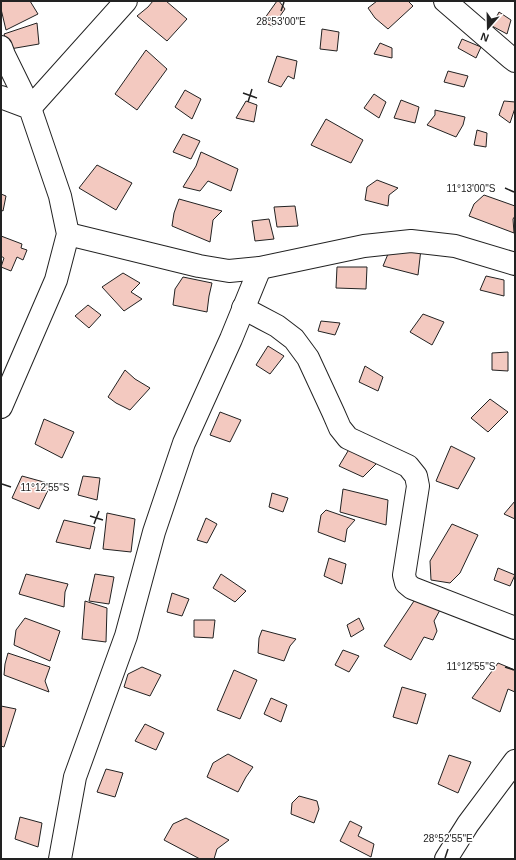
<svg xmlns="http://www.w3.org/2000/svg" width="516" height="860" font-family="Helvetica,sans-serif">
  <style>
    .building { fill: #f3c9c0; stroke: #222 }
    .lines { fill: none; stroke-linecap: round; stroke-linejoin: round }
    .minor-casing { stroke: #222; stroke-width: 24 }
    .minor { stroke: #fff; stroke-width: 22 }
    .ticks { fill: none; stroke: #222; stroke-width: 1.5 }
    .ticks-label { font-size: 10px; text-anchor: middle; fill: #222; stroke: #fff; stroke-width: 3; stroke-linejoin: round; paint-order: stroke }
  </style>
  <rect width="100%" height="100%" fill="#fff"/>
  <g class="building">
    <path d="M1 1H30L38 14 6 30 1 9Z"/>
    <path d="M153 1H166L187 19 167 41 137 16 148 7Z"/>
    <path d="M277 1H279L285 9 273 26 262 22Z"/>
    <path d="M377 1H408L413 6 388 29 375 18 368 8Z"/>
    <path d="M499 12 511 20 507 34 492 26Z"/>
    <path d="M37 23 39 44 10 49 4 34Z"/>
    <path d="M322 29 339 32 337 51 320 49Z"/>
    <path d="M462 39 481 47 476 58 458 48Z"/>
    <path d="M380 43 392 48V58L374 54Z"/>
    <path d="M146 50 167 69 137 110 115 94Z"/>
    <path d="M277 56 297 61 294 79 288 76 281 87 268 82Z"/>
    <path d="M448 71 468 76 464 87 444 82Z"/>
    <path d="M185 90 201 99 192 119 175 107Z"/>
    <path d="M374 94 386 102 379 118 364 108Z"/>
    <path d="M401 100 419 107 415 123 394 118Z"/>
    <path d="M246 101 257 105 254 122 236 118Z"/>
    <path d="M504 101 515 102V108L510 123 499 115Z"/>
    <path d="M435 110 465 117 463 125 456 137 427 125 435 115Z"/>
    <path d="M326 119 363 140 351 163 311 145Z"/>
    <path d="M477 130 487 133 486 147 474 145Z"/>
    <path d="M183 134 200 141 191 159 173 152Z"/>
    <path d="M201 152 238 169 231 191 208 181 200 191 183 187 196 166Z"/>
    <path d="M97 165 132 183 116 210 79 188Z"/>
    <path d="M377 180 398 188 389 195 388 206 365 200 367 187Z"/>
    <path d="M1 194 6 196 3 211 1 210Z"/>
    <path d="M484 195 515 206V216L513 219 514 233 469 216 474 204Z"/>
    <path d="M179 199 222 211 213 220 210 242 172 226 174 213Z"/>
    <path d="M295 206 298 226 277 227 274 207Z"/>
    <path d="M269 219 274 239 255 241 252 221Z"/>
    <path d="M1 236 22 244 21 248 27 250 23 260 17 257 11 271 1 267 4 258 1 256Z"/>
    <path d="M421 249 418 275 383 266 388 254Z"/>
    <path d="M337 267H367L366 289 336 288Z"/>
    <path d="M123 273 140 283 131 292 142 299 124 311 102 287Z"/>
    <path d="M486 276 504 280V296L480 290Z"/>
    <path d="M183 277 212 283 209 296 207 312 173 305 175 289Z"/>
    <path d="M88 305 101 315 89 328 75 316Z"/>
    <path d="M423 314 444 322 432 345 410 332Z"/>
    <path d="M321 321 340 323 335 335 318 331Z"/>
    <path d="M268 346 284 356 270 374 256 365Z"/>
    <path d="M508 352V371L492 370V353Z"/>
    <path d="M365 366 383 377 378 391 359 382Z"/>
    <path d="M125 370 135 379 150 388 130 410 116 403 108 397Z"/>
    <path d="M490 399 508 412 488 432 471 418Z"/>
    <path d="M220 412 241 420 230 442 210 435Z"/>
    <path d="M44 419 74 432 62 458 35 444Z"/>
    <path d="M351 446 379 461 363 477 339 466Z"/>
    <path d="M451 446 475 458 458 489 436 481Z"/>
    <path d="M22 476 51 484 39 509 12 498Z"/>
    <path d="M83 476 100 478 97 500 78 495Z"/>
    <path d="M343 489 388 500 386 525 340 512Z"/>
    <path d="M272 493 288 498 283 512 269 507Z"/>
    <path d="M515 501V519L504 514Z"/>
    <path d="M326 510 355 520 347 529 345 542 318 532 321 515Z"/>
    <path d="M107 513 135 519 131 552 103 549Z"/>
    <path d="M206 518 217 524 207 543 197 540Z"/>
    <path d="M64 520 95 527 90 549 56 542Z"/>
    <path d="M452 524 478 535 460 573 450 583 431 580 430 561Z"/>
    <path d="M329 558 346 564 342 584 324 576Z"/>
    <path d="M498 568 515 575 510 586 494 580Z"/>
    <path d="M26 574 68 584 65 592 64 607 19 594Z"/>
    <path d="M95 574 114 577 109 604 89 601Z"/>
    <path d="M221 574 246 591 235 602 213 588Z"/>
    <path d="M172 593 189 599 182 616 167 612Z"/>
    <path d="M416 598 440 610 434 621 437 631 433 640 424 637 411 660 384 646Z"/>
    <path d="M85 601 107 608 106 642 82 639Z"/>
    <path d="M25 618 60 631 50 661 14 645 16 630Z"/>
    <path d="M359 618 364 629 351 637 347 625Z"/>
    <path d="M194 620H215L213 638 194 637Z"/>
    <path d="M262 630 296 639 290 646 284 661 258 653 259 638Z"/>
    <path d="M343 650 359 656 349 672 335 665Z"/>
    <path d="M8 653 50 667 45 681 49 692 4 675 5 664Z"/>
    <path d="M498 663 515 670V692L508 689 500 712 472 698Z"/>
    <path d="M142 667 161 675 150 696 124 687 128 674Z"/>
    <path d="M234 670 257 680 240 719 217 710Z"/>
    <path d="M402 687 426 694 417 724 393 717Z"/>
    <path d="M271 698 287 705 281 722 264 714Z"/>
    <path d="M1 706 16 709 4 747 1 746Z"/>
    <path d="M145 724 164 733 156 750 135 741Z"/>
    <path d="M228 754 253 767 246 777 238 792 207 777 213 763Z"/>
    <path d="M449 755 471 762 458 793 438 784Z"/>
    <path d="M106 769 123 773 115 797 97 792Z"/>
    <path d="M299 796 317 801 319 809 314 823 291 814 292 803Z"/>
    <path d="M20 817 42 823 38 847 15 839Z"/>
    <path d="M186 818 229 840 217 849 214 859H200L164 840 173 824Z"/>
    <path d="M350 821 362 827 358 836 374 844 371 857 340 841Z"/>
  </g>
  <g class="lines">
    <g class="minor-casing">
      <g id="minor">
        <path d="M445 1 511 58 515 61"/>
        <path d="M1 47 4 55 30 108 126 1"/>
        <path d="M1 97 30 108 60 196 68 234 56 280 1 407"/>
        <path d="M68 234 199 266 229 271 260 268 364 246 411 241 455 246 515 264"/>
        <path d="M243 308 277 326 294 339 308 358 333 412 340 428 348 438 408 466 416 476 418 486 404 575 406 583 412 588 515 628"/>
        <path d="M60 859 75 777 126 636 154 532 184 443 231 339 260 268"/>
        <path d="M446 859 468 824 515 761"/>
      </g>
    </g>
    <use href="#minor" class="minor"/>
  </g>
  <path class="ticks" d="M281 11 284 2M243 93 257 98M248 102 252 89M505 188 514 192M2 484 11 487M90 516 103 520M94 524 99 511M505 667 514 670M445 858 448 849"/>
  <g class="ticks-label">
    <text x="281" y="25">28°53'00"E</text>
    <text x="471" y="192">11°13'00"S</text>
    <text x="45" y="491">11°12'55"S</text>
    <text x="471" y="670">11°12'55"S</text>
    <text x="448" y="842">28°52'55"E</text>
  </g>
  <rect width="516" height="860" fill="none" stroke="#222222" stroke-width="4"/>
  <g transform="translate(488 28) rotate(200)" stroke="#ffffff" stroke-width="3" paint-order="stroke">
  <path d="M0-3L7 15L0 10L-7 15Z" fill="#222222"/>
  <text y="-6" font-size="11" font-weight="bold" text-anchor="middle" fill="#222222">N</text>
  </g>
</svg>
